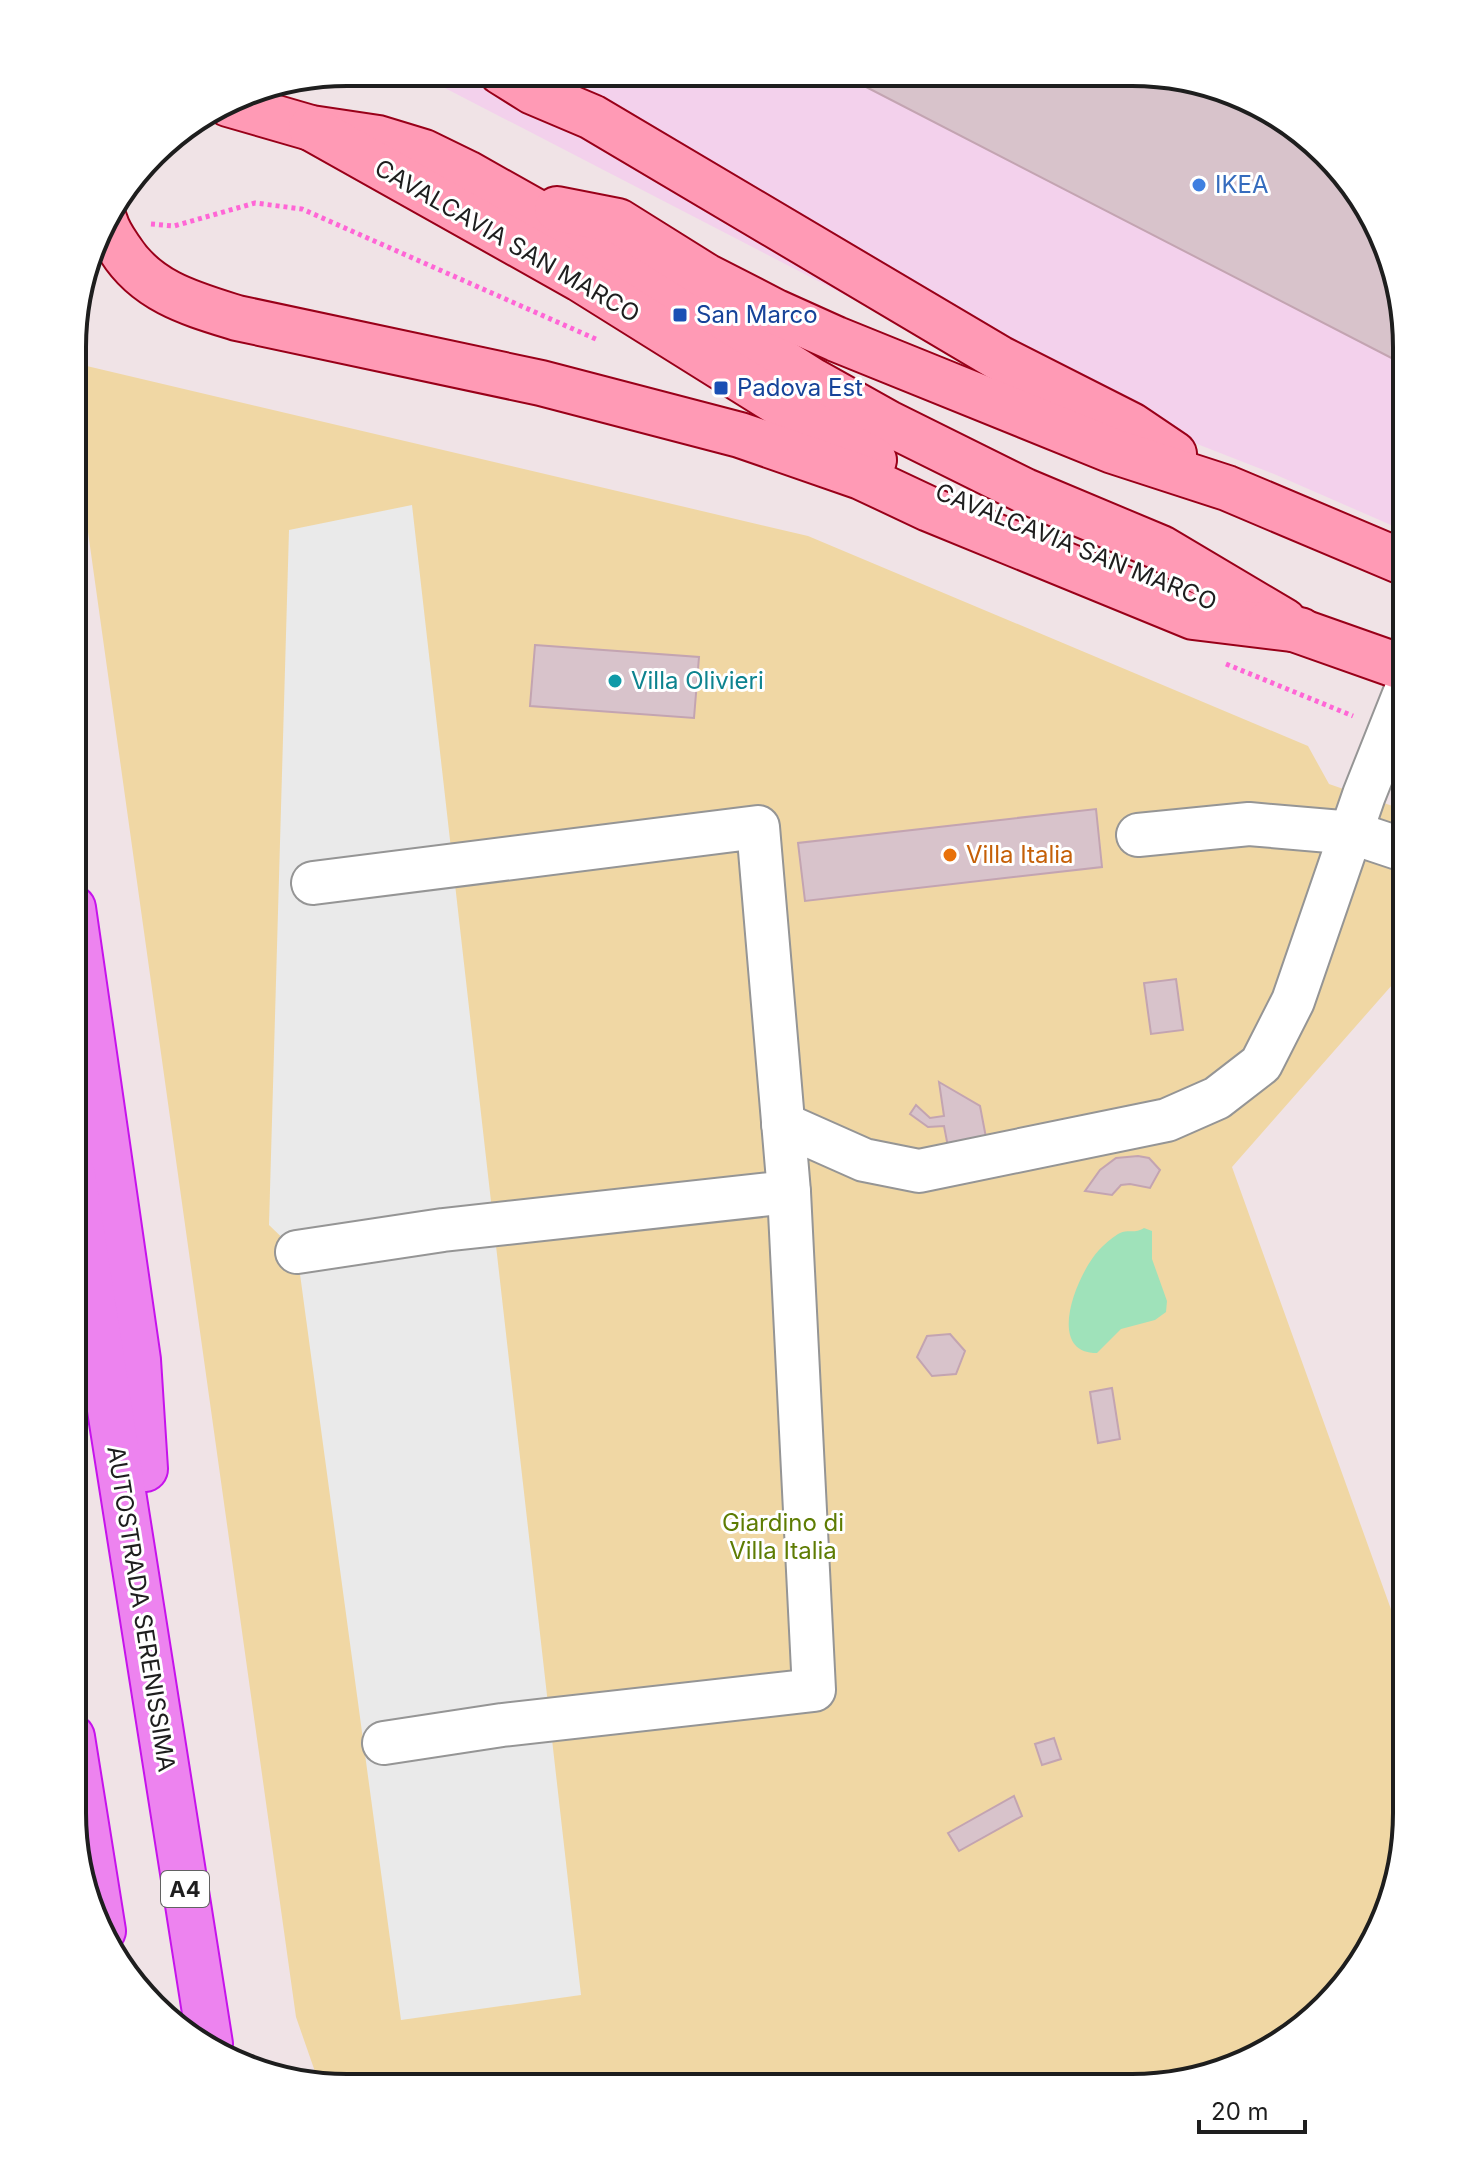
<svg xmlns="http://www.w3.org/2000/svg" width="1479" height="2160" font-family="Inter,sans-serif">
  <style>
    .commercial { fill: #f3d1ec }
    .grass { fill: #f0d7a4 }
    .parking { fill: #eaeaea }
    .water { fill: #9fe2ba }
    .building { fill: #d8c3cb; stroke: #c3a4b1; stroke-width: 2 }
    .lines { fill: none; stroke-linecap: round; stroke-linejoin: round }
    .minor-casing { stroke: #959595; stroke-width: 46 }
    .major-casing { stroke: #990019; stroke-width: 48 }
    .highway-casing { stroke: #c613ec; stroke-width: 48 }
    .path { stroke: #ff66d6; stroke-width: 5; stroke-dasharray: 4 4; stroke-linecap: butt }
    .minor { stroke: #fff; stroke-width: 42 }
    .major { stroke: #ff9ab5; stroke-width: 44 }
    .highway { stroke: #ed83ef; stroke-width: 44 }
    .shop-dot { fill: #3f7fe0; stroke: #fff; stroke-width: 3 }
    .transit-dot { fill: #1a4fb4; stroke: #fff; stroke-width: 3 }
    .culture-dot { fill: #0f9aa8; stroke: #fff; stroke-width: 3 }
    .food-dot { fill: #e8710a; stroke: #fff; stroke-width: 3 }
    .labels { text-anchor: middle; stroke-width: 6; stroke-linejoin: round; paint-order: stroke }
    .shield { fill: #fff; stroke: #626262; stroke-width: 2 }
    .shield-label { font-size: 22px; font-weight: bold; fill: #1e1e1e }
    .shop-label { font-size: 24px; fill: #366cbe; stroke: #fff; text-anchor: start }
    .street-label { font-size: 24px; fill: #1e1e1e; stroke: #fff }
    .transit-label { font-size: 24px; fill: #164399; stroke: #fff; text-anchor: start }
    .culture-label { font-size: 24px; fill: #0d838f; stroke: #fff; text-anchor: start }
    .food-label { font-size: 24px; fill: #c56008; stroke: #fff; text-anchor: start }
    .park-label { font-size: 24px; fill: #5e7c03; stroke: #fff }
    .rim { fill: none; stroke: #1e1e1e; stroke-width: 4 }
  </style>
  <rect width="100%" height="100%" fill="#f0e3e6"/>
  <path class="commercial" d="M414 72 1168 74 1299 129 1386 242 1407 347V532L1274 474 936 342Z"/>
  <path class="grass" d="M74 363 808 536 1308 746 1329 784 1407 811V968L1232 1167 1406 1651V1831L1360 1966 1300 2031 1237 2067 1132 2088 320 2086 296 2017 74 432Z"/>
  <path class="parking" d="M412 505 581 1995 401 2020 297 1252 269 1225 289 530Z"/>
  <path class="water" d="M1144 1228 1152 1231V1259L1167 1301 1166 1312 1155 1320 1121 1329 1097 1353C1043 1353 1079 1269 1101 1248 1106 1243 1114 1236 1120 1233 1129 1229 1135 1234 1144 1228Z"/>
  <g class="building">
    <path d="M839 73 1168 74 1299 129 1386 242 1407 347V366Z"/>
    <path d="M535 645 699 657 694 718 530 706Z"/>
    <path d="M1096 809 1102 867 805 901 798 843Z"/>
    <path d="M1176 979 1183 1030 1151 1034 1144 983Z"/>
    <path d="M939 1082 980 1106 988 1148 949 1152 944 1126 928 1127 910 1114 916 1105 930 1118 944 1116Z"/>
    <path d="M1138 1156 1149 1158 1160 1170 1150 1188 1130 1184 1121 1185 1112 1195 1085 1191 1100 1170 1116 1158Z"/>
    <path d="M950 1334 965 1351 956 1374 932 1376 917 1357 927 1336Z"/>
    <path d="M1112 1388 1120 1439 1098 1443 1090 1392Z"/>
    <path d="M1054 1738 1061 1759 1042 1765 1035 1744Z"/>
    <path d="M1014 1796 1022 1816 959 1851 948 1833Z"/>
  </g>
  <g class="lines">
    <g class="minor-casing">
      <g id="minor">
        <path d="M1138 835 1249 824 1353 833 1407 851"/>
        <path d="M313 883 758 827 789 1192 814 1690 502 1725 384 1743"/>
        <path d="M783 1124 864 1160 919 1171 1167 1120 1217 1098 1261 1064 1293 1001 1364 795 1407 687"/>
        <path d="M297 1252 443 1230 789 1192"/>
      </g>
    </g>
    <g class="major-casing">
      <g id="major">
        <path d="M501 72 533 92 592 117 999 358 1131 425 1174 454"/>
        <path d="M228 104 311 128 378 138 424 152 467 173 618 258 813 381 888 423 1025 491 1161 548 1284 621"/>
        <path d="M311 128 580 279 836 439 874 460"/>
        <path d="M557 209 618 221 706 276 776 312 836 339 1113 451 1227 488 1407 564"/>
        <path d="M105 221C108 232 114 240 120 249 147 292 192 304 237 318L541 383 740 435 861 477 929 509 1193 617 1300 630"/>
        <path d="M1271 621 1407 669"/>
      </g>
    </g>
    <g class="highway-casing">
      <g id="highway">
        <path d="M73 908 138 1360 145 1469"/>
        <path d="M73 1175 210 2044"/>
        <path d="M72 1737 103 1931"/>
      </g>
    </g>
    <g class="path">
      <path d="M371 77 373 72"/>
      <path d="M151 224 174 226 255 203 302 209 598 340"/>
      <path d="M1226 664 1353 716"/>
    </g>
    <use href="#minor" class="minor"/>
    <use href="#major" class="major"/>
    <use href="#highway" class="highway"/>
  </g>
  <circle class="shop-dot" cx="1199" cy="185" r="8"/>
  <g class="transit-dot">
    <rect x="672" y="307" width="16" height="16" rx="4"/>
    <rect x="713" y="380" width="16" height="16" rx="4"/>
  </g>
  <circle class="culture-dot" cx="615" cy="681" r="8"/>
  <circle class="food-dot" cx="950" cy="855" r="8"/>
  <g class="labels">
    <rect class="shield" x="161" y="1871" width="48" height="36" rx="6"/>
    <g class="shield-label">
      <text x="185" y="1897">A4</text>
    </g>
    <g class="shop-label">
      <text x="1215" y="193">IKEA</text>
    </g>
    <g class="street-label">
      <text transform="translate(507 241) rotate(30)" y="8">CAVALCAVIA SAN MARCO</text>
      <text transform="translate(1076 547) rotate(22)" y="8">CAVALCAVIA SAN MARCO</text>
      <text transform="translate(141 1609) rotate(81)" y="8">AUTOSTRADA SERENISSIMA</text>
    </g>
    <g class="transit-label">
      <text x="696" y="323">San Marco</text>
      <text x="737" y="396">Padova Est</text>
    </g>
    <g class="culture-label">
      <text x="631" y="689">Villa Olivieri</text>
    </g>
    <g class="food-label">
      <text x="966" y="863">Villa Italia</text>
    </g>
    <g class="park-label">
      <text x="783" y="1531">Giardino di<tspan x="783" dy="28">Villa Italia</tspan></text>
    </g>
  </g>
  <path d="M0 0H1479V2160H0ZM347 86H1132A261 261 0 0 1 1393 347V1813A261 261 0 0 1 1132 2074H347A261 261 0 0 1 86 1813V347A261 261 0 0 1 347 86Z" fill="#fff" fill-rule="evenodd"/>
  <path class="rim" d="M347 86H1132A261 261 0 0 1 1393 347V1813A261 261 0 0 1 1132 2074H347A261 261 0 0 1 86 1813V347A261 261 0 0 1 347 86Z"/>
  <path d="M1199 2120v12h106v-12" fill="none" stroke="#1e1e1e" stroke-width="4"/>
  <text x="1211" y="2120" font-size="24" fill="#1e1e1e" stroke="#ffffff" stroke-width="6" paint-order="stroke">20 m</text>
</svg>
